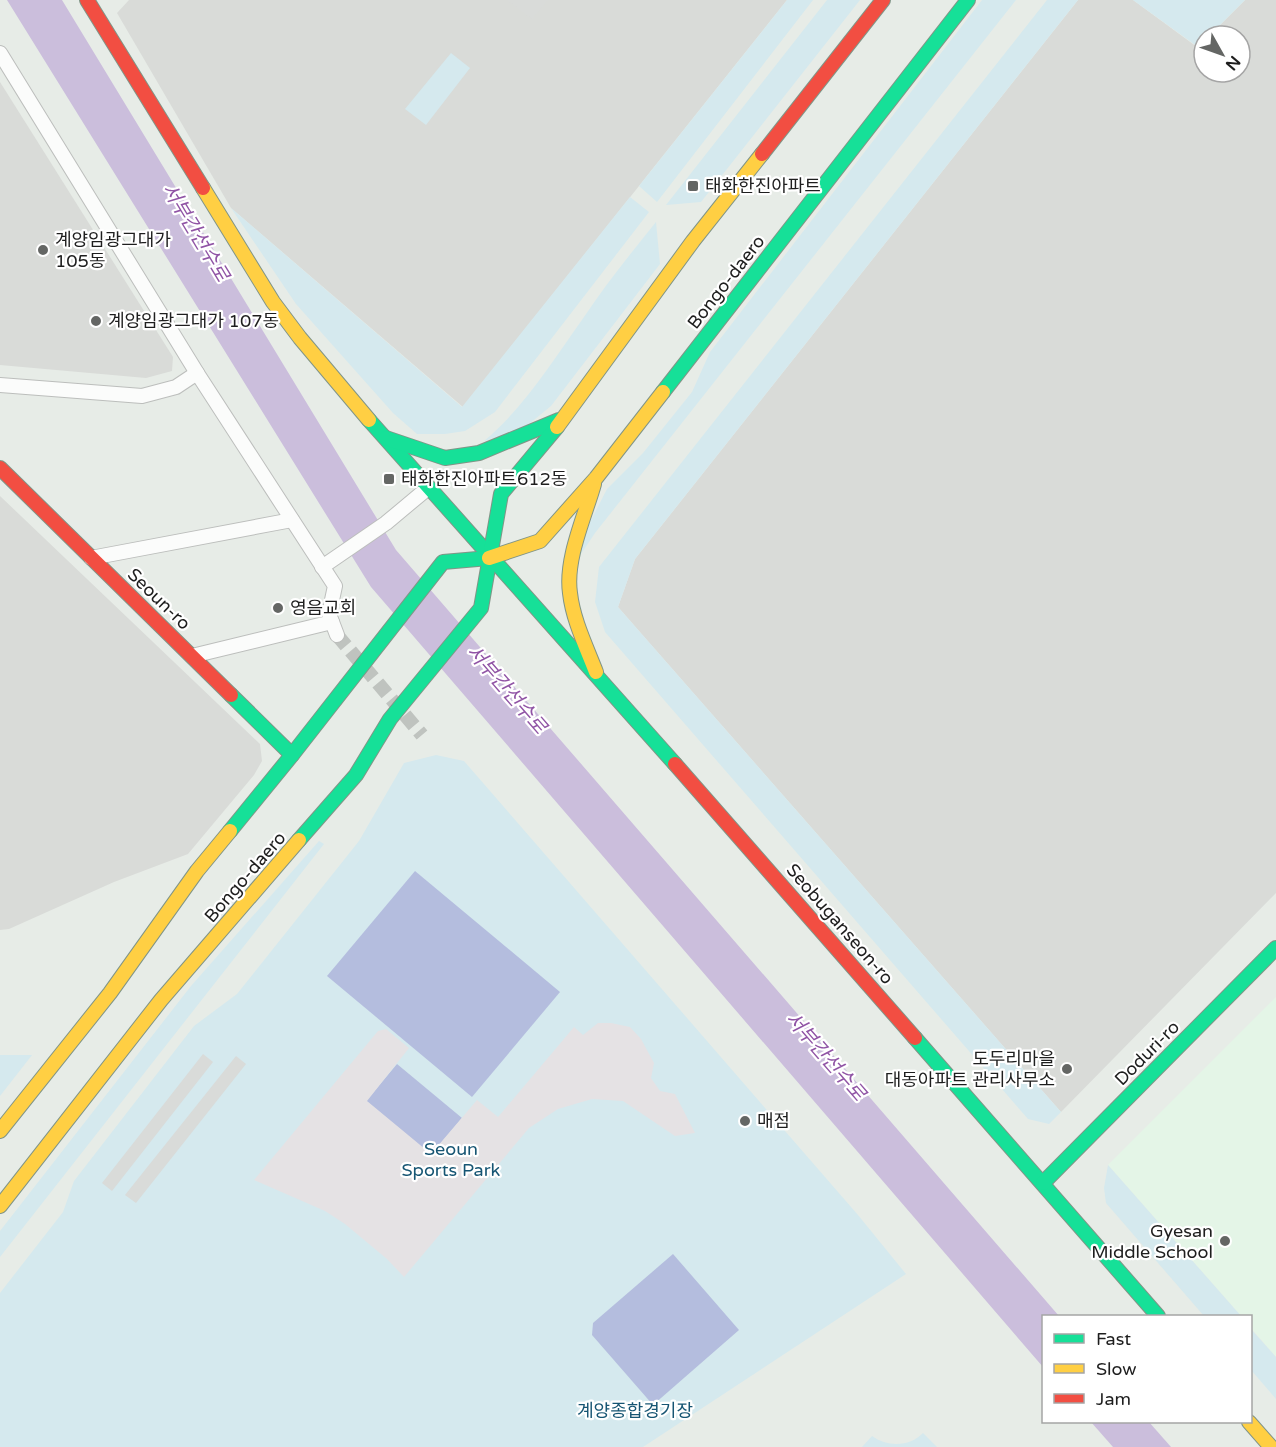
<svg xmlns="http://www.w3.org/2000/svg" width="1276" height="1447" font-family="'Varela Round','Noto Sans KR',sans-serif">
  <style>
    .residential { fill: #d9dbd8 }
    .education { fill: #e4f5e7 }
    .park { fill: #d5e9ee }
    .pitch { fill: #b4bdde }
    .parking { fill: #d9dbd9 }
    .plaza { fill: #e5e2e4 }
    .water { fill: #cbbedc }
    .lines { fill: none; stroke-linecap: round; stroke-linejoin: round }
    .street-tunnel { stroke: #bfc3bf; stroke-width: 14; stroke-dasharray: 14 7; stroke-linecap: butt }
    .street-casing { stroke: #bcbebc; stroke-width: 16 }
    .fast-casing { stroke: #819587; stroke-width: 16 }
    .slow-casing { stroke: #819587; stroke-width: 16 }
    .jam-casing { stroke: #819587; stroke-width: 16 }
    .street { stroke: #fbfcfb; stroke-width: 14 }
    .fast { stroke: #16e098; stroke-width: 14 }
    .slow { stroke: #ffcf43; stroke-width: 14 }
    .jam { stroke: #f24e42; stroke-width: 14 }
    .poi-dot { fill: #646664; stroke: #fff; stroke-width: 2 }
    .labels { text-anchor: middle; stroke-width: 4.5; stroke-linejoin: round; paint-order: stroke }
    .poi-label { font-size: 18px; fill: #1e1e1e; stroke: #fff; text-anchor: start }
    .street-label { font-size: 18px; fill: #1e1e1e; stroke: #fff }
    .park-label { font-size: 18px; fill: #165573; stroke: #fff }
    .water-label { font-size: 20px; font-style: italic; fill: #9054a5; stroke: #fff }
  </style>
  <rect width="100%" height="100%" fill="#e7ece7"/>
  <g class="residential">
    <path d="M129 0H787L463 407 231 208 117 13Z"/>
    <path d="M1078 0H1133L1197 47 1204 41V72H1240V36H1209L1245 0H1276V893L1061 1112 618 607 635 559Z"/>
    <path d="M0 82 173 357 172 371 146 378 0 365Z"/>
    <path d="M0 496 260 744 262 761 254 775 188 854 114 882 9 929 0 930Z"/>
  </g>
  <path class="education" d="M1276 997V1357L1251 1328 1250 1316H1241L1108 1165Z"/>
  <g class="park">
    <path d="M787 0H813L657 202 639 186Z"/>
    <path d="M827 0H860L701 202 666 205Z"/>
    <path d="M982 0H1016L595 533 581 554 586 530 607 489 643 453 692 392 710 352Z"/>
    <path d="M1047 0H1078L635 559 618 607 1061 1112 1049 1124 1028 1119 605 632 595 602 599 567Z"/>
    <path d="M1133 0H1245L1209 36H1204V41L1198 47Z"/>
    <path d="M451 53 470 68 426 125 405 109Z"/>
    <path d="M630 197 649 212 495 412 465 431 445 434H417L393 413 296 304 231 208 462 407Z"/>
    <path d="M656 222 660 264 551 406 523 429 484 441C525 407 553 360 584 317 606 284 631 253 656 222Z"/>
    <path d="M436 755 464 761 858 1215 906 1274 643 1447H0V1293L63 1212 74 1181 194 1026 237 994 359 841 404 763Z"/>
    <path d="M319 841 324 844 0 1257V1231L191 986Z"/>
    <path d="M0 1055H32L0 1096Z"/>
    <path d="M1108 1165 1241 1316H1204L1106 1203 1104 1188Z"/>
    <path d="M1250 1328 1276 1357V1399L1251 1370Z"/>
    <path d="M923 1433 937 1447H862L872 1436C887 1447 910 1447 923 1433Z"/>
  </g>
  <g class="pitch">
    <path d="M415 871 560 992 472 1097 327 976Z"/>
    <path d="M397 1064 462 1118 431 1155 366 1101Z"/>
    <path d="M673 1254 739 1330 653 1405 592 1335 593 1323Z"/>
  </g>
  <g class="parking">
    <path d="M507 0H548L532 19Z"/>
    <path d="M203 1054 213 1062 112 1191 102 1183Z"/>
    <path d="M236 1056 246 1064 136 1203 125 1195Z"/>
  </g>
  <path class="plaza" d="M598 1023H611L630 1027 641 1039 654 1063 651 1078 660 1091 675 1094 695 1133 675 1136 623 1101 592 1099 558 1109 529 1128 404 1277 387 1259 345 1224 325 1211 254 1180 378 1031 386 1029 409 1048 367 1101 431 1154 477 1100 498 1117 574 1027 583 1035Z"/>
  <g class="water">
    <path d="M7 0H62L396 550 1059 1316H1044L1043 1367 371 587Z"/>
    <path d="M1091 1422H1149L1171 1447H1113Z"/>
  </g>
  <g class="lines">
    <path class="street-tunnel" d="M337 635 422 735"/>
    <g class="street-casing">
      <g id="street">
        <path d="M0 53 197 373 335 586 329 614 337 635"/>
        <path d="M0 385 142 396 176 387 197 373"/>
        <path d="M91 558 292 520"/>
        <path d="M322 567 386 523 428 488"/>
        <path d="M192 656 332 622"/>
      </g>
    </g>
    <g class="fast-casing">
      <g id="fast">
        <path d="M663 392 968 0"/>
        <path d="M369 420 675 764"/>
        <path d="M386 438 445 458 479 453 559 420"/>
        <path d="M231 695 292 755"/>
        <path d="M230 831 292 755 443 562 489 558"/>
        <path d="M299 840 356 775 390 719 481 608 501 494 557 427"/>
        <path d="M915 1038 1158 1316"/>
        <path d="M1043 1183 1276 948"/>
      </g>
    </g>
    <g class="slow-casing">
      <g id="slow">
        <path d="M203 188 273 302 300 338 369 420"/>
        <path d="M557 427 693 241 762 154"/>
        <path d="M594 484C585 516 565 559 570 593 573 620 586 646 596 672"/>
        <path d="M489 558 540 541 596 478 663 392"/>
        <path d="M0 1131 110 993 197 871 230 831"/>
        <path d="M0 1206 161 1000 299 840"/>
        <path d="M1249 1422 1271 1447"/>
      </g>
    </g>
    <g class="jam-casing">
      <g id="jam">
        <path d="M87 0 203 188"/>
        <path d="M762 154 883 0"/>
        <path d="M0 468 231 695"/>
        <path d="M675 764 915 1038"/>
      </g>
    </g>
    <use href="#street" class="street"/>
    <use href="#fast" class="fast"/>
    <use href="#slow" class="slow"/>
    <use href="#jam" class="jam"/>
  </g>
  <g class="poi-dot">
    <rect x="687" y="180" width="12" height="12" rx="3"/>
    <circle cx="43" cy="250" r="6"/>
    <circle cx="96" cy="321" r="6"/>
    <rect x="383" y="473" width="12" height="12" rx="3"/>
    <circle cx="278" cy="608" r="6"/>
    <circle cx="1067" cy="1069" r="6"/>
    <circle cx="745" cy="1121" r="6"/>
    <circle cx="1225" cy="1241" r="6"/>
  </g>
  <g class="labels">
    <g class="poi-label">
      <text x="705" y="192">태화한진아파트</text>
      <text x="55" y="246">계양임광그대가<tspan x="55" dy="21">105동</tspan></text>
      <text x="108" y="327">계양임광그대가 107동</text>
      <text x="401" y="485">태화한진아파트612동</text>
      <text x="290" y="614">영음교회</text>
      <text x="1055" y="1065" text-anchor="end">도두리마을<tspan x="1055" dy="21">대동아파트 관리사무소</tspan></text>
      <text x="757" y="1127">매점</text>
      <text x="1213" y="1237" text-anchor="end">Gyesan<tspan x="1213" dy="21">Middle School</tspan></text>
    </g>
    <g class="street-label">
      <text transform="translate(726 282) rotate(-52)" y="6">Bongo-daero</text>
      <text transform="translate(159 599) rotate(44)" y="6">Seoun-ro</text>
      <text transform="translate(245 877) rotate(-49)" y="6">Bongo-daero</text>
      <text transform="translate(840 924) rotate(49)" y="6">Seobuganseon-ro</text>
      <text transform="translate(1147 1053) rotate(-45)" y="6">Doduri-ro</text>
    </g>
    <g class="park-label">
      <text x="451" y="1155">Seoun<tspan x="451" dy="21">Sports Park</tspan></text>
      <text x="635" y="1417">계양종합경기장</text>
    </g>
    <g class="water-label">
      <text transform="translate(196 232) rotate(59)" y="7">서부간선수로</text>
      <text transform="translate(507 689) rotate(49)" y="7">서부간선수로</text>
      <text transform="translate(826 1056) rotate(49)" y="7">서부간선수로</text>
    </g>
  </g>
  <rect x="1042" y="1315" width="210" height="108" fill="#ffffff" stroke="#a5a5a5" stroke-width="1.5"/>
  <rect x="1054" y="1334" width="30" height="9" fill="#16e098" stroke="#a5a5a5" stroke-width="1.5"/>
  <text x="1096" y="1345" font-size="18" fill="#1e1e1e">Fast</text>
  <rect x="1054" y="1364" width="30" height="9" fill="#ffcf43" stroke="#a5a5a5" stroke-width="1.5"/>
  <text x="1096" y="1375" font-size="18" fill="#1e1e1e">Slow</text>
  <rect x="1054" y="1394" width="30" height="9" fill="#f24e42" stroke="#a5a5a5" stroke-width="1.5"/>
  <text x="1096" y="1405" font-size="18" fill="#1e1e1e">Jam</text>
  <g transform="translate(1222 54) rotate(130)"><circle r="28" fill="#ffffff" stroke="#a5a5a5" stroke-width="1.5"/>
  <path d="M0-4.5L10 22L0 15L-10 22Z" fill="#646664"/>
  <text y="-9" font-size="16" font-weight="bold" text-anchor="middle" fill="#1e1e1e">N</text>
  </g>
</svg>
